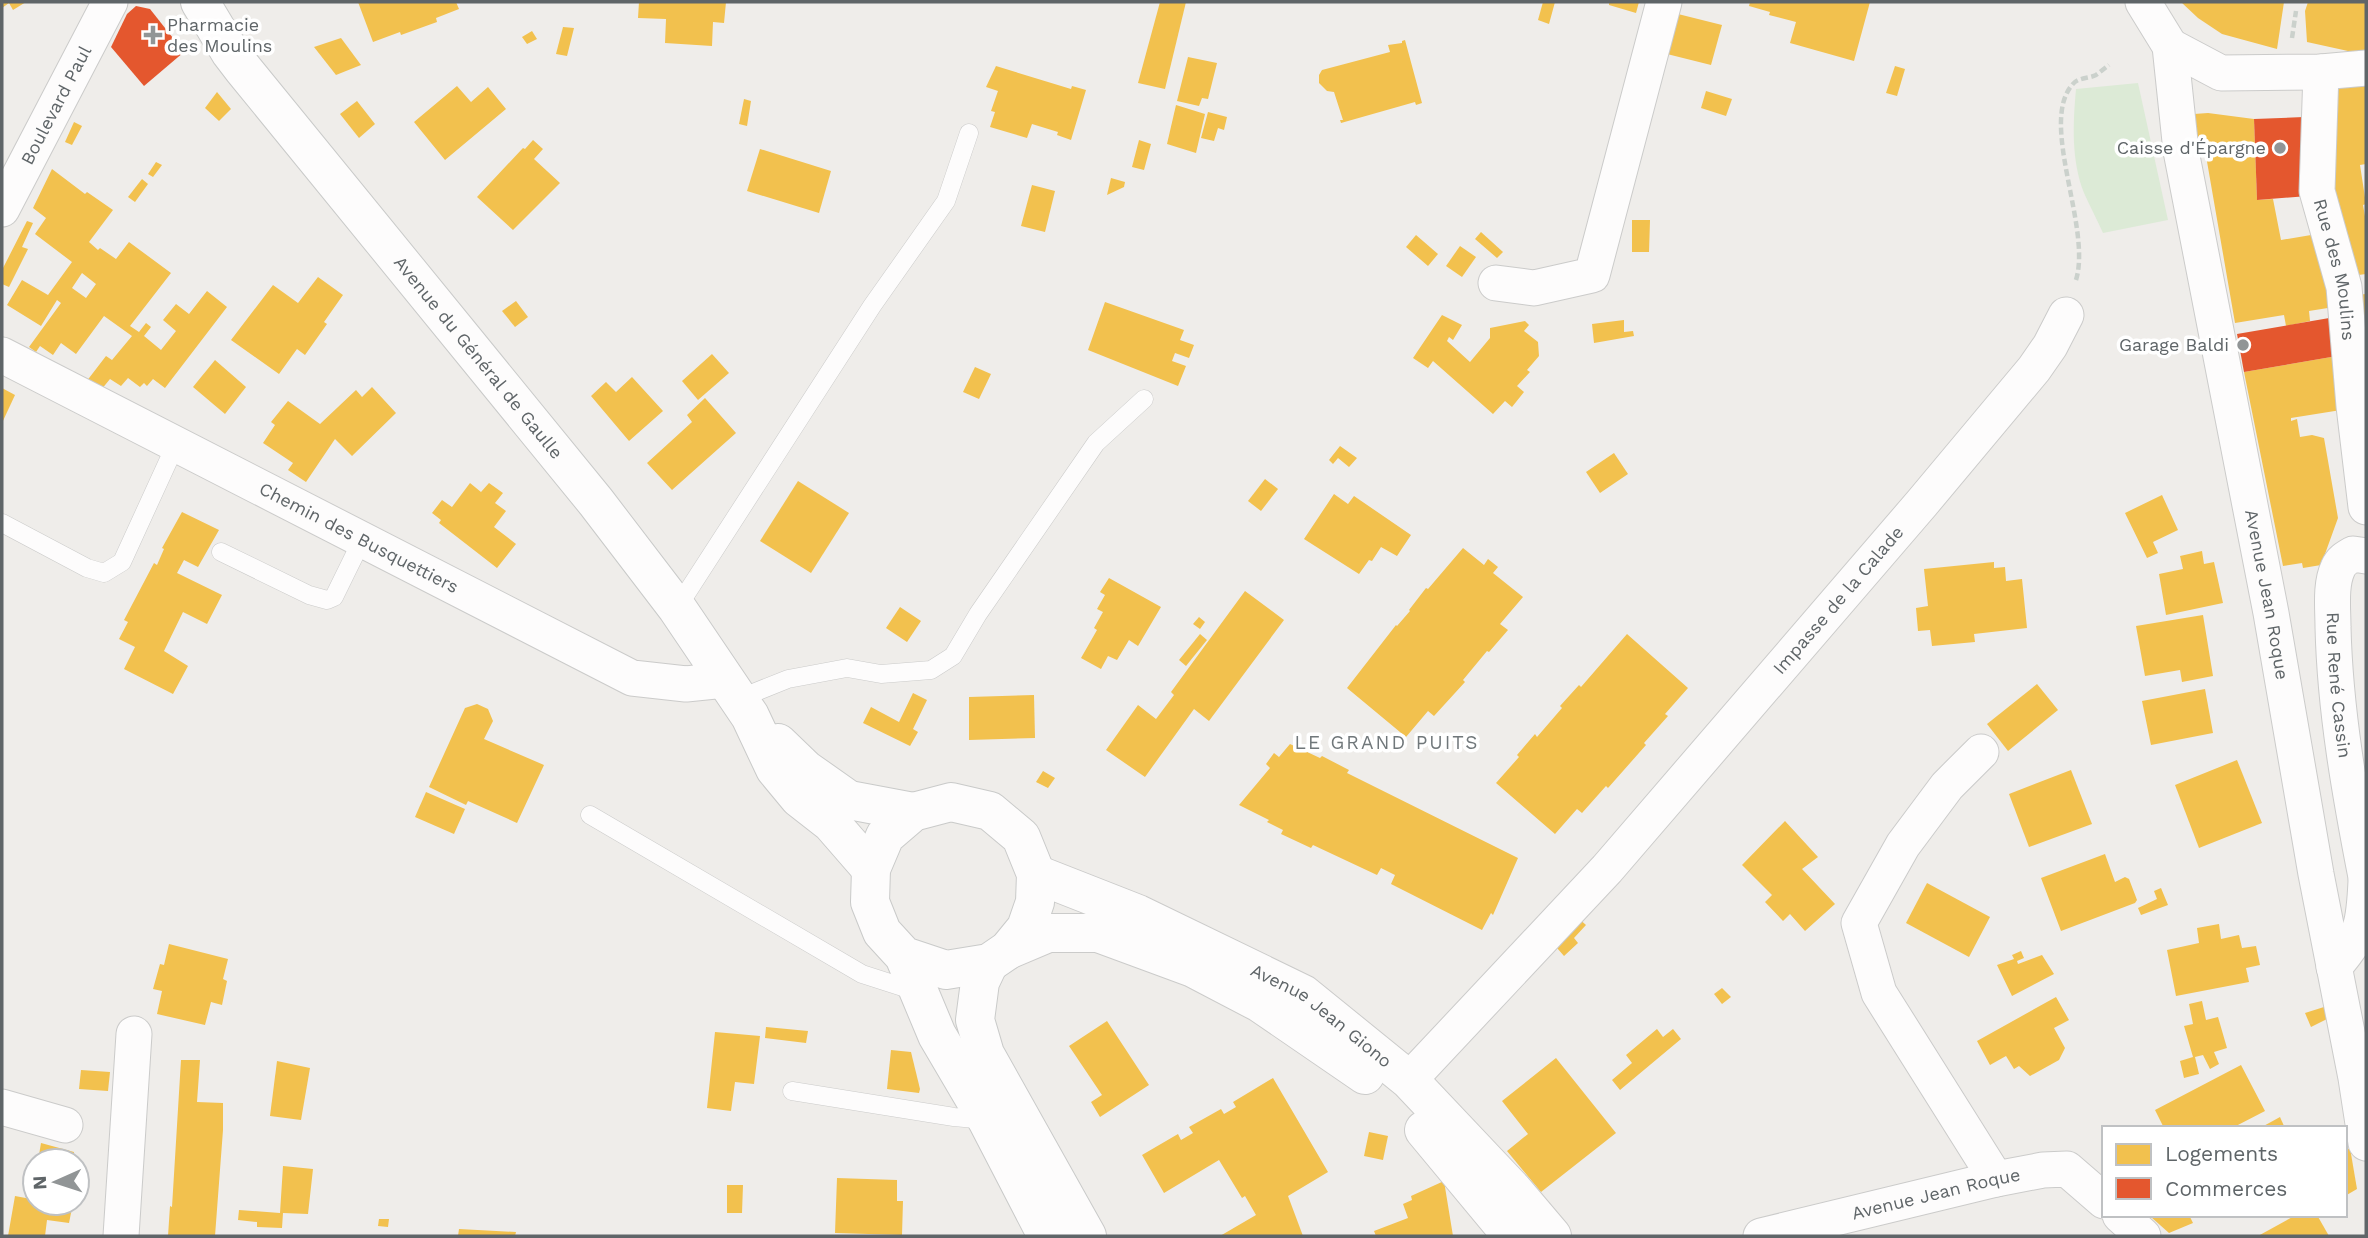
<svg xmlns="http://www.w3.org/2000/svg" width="2368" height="1238" font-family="'Work Sans',sans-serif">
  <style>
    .green { fill: #dcead6 }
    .homes { fill: #f2c14e; fill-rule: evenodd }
    .shops { fill: #e4572e }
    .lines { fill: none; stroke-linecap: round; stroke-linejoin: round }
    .service-casing { stroke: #cbcbca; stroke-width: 19 }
    .minor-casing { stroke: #cbcbca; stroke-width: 37 }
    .tertiary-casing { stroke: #cbcbca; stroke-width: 40 }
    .secondary-casing { stroke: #c9cac9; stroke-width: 40 }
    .path { stroke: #cbd1cc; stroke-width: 4.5; stroke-dasharray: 7 3.5; stroke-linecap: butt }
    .service { stroke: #fdfcfc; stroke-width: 18 }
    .minor { stroke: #fdfcfc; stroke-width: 35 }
    .tertiary { stroke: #fdfcfc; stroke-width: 38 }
    .secondary { stroke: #fdfcfc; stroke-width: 38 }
    .poi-dot { fill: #919596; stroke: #fff; stroke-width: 2.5 }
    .labels { text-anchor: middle; stroke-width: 7; stroke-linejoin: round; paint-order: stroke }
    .poi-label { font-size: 18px; fill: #5f6568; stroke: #fff; text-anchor: end }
    .street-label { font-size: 18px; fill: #5f6568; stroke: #fff }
    .neighbourhood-label { font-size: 19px; letter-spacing: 2px; fill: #70777a; stroke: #fff }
  </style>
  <rect width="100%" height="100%" fill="#efedea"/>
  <path class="green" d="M2138 83 2168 220 2103 233C2097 220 2090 206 2084 193 2071 160 2073 123 2076 89Z"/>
  <g class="homes">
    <path d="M2 2H26L13 10 9 3 2 8Z"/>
    <path d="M358 2H456L459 9 436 18 437 22 401 35 400 32 373 42Z"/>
    <path d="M639 2H726L724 23 713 22 712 46 665 43 666 19 638 18Z"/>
    <path d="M1160 2H1186L1165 89 1138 83Z"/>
    <path d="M1543 2H1555L1549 24 1538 20Z"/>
    <path d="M1609 2H1639L1636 13 1609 5Z"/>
    <path d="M1750 2H1870L1854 61 1790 43 1796 22 1769 15 1770 12 1749 6Z"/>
    <path d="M2181 2H2284L2277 49 2222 34 2198 18Z"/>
    <path d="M2308 2H2366V51L2347 54 2348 51 2307 42 2305 11Z"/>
    <path d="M1678 14 1722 25 1711 65 1667 54Z"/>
    <path d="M563 27 574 28 567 56 556 54Z"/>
    <path d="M532 31 537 39 527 44 522 37Z"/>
    <path d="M341 38 361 65 336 75 314 47Z"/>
    <path d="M1405 40 1422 103 1416 105 1415 102 1341 123 1340 120H1343L1334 92 1327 91 1319 83V75L1322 70 1390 52 1388 45 1402 43V41Z"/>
    <path d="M1188 57 1217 63 1208 99 1202 98 1199 106 1177 101Z"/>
    <path d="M996 66 1071 89 1072 86 1086 90 1071 140 1057 135 1058 132 1032 124 1027 138 990 127 995 112 991 111 998 91 986 87Z"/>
    <path d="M1895 66 1905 69 1897 96 1886 93Z"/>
    <path d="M457 86 471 102 488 87 506 109 445 160 414 122Z"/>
    <path d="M2366 86V164L2360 165 2366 204 2363 205 2366 222V274L2351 276 2332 211V88Z"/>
    <path d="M1706 91 1732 99 1726 116 1701 108Z"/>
    <path d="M217 92 231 109 219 121 205 108Z"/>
    <path d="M744 99 751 101 747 126 739 124Z"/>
    <path d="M357 101 375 124 359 138 340 114Z"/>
    <path d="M1176 105 1205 114 1196 153 1167 144Z"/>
    <path d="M1208 112 1227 117 1224 130 1218 128 1214 141 1201 138Z"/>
    <path d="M2208 113 2254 119 2257 200 2273 199 2281 240 2317 234 2334 307 2309 311 2310 321 2286 326 2284 315 2235 323 2205 150H2195L2194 114Z"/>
    <path d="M74 122 82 126 72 145 65 142Z"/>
    <path d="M533 140 543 149 534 159 560 183 513 230 477 197 523 148 525 149Z"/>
    <path d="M1139 140 1151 144 1144 170 1132 167Z"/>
    <path d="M760 149 831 171 819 213 747 191Z"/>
    <path d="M156 162 162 165 153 177 148 174Z"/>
    <path d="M52 169 85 194 87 192 113 210 89 242 98 250 100 248 116 259 129 242 171 273 130 326 139 332 146 323 151 327 144 336 161 350 176 331 163 320 176 304 189 314 207 291 227 307 165 388 153 379 147 386 144 383 140 387 128 378 121 386 110 379 101 390 86 382 106 356 112 360 132 336 104 316 76 354 61 343 53 355 40 346 36 352 29 347 61 303 57 300 41 326 7 305 22 280 48 295 72 262 35 234 46 218 33 208ZM82 273 96 284 86 298 72 288Z"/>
    <path d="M1111 178 1125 182 1124 187 1107 195Z"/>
    <path d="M142 179 148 184 135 202 128 197Z"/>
    <path d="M1032 185 1055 191 1045 232 1021 226Z"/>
    <path d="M1632 220H1650L1649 252H1632Z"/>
    <path d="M27 221 33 223 22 247 28 249 9 287 2 284V270Z"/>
    <path d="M1481 232 1503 252 1497 258 1475 239Z"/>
    <path d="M1416 235 1438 254 1428 266 1406 247Z"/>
    <path d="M1460 246 1476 257 1462 277 1446 266Z"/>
    <path d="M318 277 343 295 324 322 327 324 305 355 297 349 279 374 231 340 273 285 298 303Z"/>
    <path d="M2366 294V387L2356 295Z"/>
    <path d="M516 301 528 317 515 327 502 311Z"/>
    <path d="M1105 302 1184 330 1180 340 1194 345 1189 358 1175 353 1172 361 1186 366 1178 386 1088 350Z"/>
    <path d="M1442 315 1462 325 1453 340 1449 337 1447 341 1470 362 1490 338V328L1525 321 1529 325 1524 331 1538 342 1539 356 1527 370 1530 372 1517 386 1524 392 1512 407 1505 401 1493 414 1433 361 1428 368 1413 358Z"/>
    <path d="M1624 320V332L1633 331 1634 336 1594 343 1592 324Z"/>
    <path d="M712 354 729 373 698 400 682 381Z"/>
    <path d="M2337 356 2341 410 2291 418V421L2297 419 2300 437 2312 435 2324 438 2338 518 2321 565 2303 568 2302 563 2283 566 2244 372Z"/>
    <path d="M215 360 246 387 225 414 193 387Z"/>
    <path d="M975 367 991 374 979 399 963 392Z"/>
    <path d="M632 377 663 411 629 441 591 396 606 382 616 392Z"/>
    <path d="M372 387 396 413 352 456 335 439 306 482 288 470 293 463 263 443 275 425 271 422 288 401 320 424 356 390 362 397Z"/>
    <path d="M2 388 15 395 2 423Z"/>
    <path d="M705 398 736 433 672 490 647 463 692 422 687 415Z"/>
    <path d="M1340 446 1357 458 1349 467 1338 458 1333 464 1329 460Z"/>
    <path d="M1614 453 1628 474 1600 493 1586 472Z"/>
    <path d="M1265 479 1278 489 1261 511 1248 501Z"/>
    <path d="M798 481 849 513 811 573 760 541Z"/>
    <path d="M470 483 481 492 489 483 503 493 495 503 506 511 494 527 516 544 497 568 439 523 441 520 432 513 442 500 452 507Z"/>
    <path d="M1334 494 1348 504 1354 496 1411 535 1397 556 1381 547 1372 561 1369 560 1359 574 1304 539Z"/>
    <path d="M2162 495 2178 530 2153 542 2158 553 2147 558 2125 513Z"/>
    <path d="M182 512 219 530 198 567 184 560 177 573 222 595 207 624 183 612 164 651 188 666 173 694 124 669 135 647 119 639 128 622 124 620 154 563 157 565 164 549 162 548Z"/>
    <path d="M1463 548 1484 565 1488 559 1498 567 1493 573 1523 597 1500 624 1508 630 1489 652 1487 651 1463 680 1465 682 1434 716 1428 711 1406 737 1347 688 1396 625 1397 626 1410 611 1409 610 1426 588 1428 589Z"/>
    <path d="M2202 551 2204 564 2214 562 2223 603 2166 615 2159 574 2183 569 2180 556Z"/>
    <path d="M1994 562V568L2005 567 2006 581 2022 579 2027 628 1974 634 1975 642 1932 646 1930 630 1918 631 1916 608 1928 606 1924 569Z"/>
    <path d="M1109 578 1161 607 1138 646 1129 640 1117 660 1108 656 1101 669 1081 658 1097 630 1094 628 1103 612 1097 609 1105 595 1100 592Z"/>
    <path d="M1245 591 1284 620 1209 721 1194 709 1145 777 1106 750 1138 705 1156 719 1174 695 1171 692Z"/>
    <path d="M900 607 921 621 907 642 886 628Z"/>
    <path d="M2203 615 2213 676 2182 682 2180 670 2145 676 2136 626Z"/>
    <path d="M1199 617 1205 622 1200 629 1193 624Z"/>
    <path d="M1200 634 1207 640 1186 666 1179 660Z"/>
    <path d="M1627 634 1688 688 1665 714 1668 716 1644 743 1646 745 1608 788 1606 786 1582 813 1577 809 1555 834 1496 783 1519 757 1517 755 1535 734 1537 737 1562 708 1560 706 1579 685 1581 687Z"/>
    <path d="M2037 684 2058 710 2008 751 1987 724Z"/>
    <path d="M2205 689 2213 733 2151 745 2142 701Z"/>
    <path d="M913 693 927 700 913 729 918 732 910 746 863 723 871 707 899 722Z"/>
    <path d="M1034 695 1035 738 969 740V697Z"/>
    <path d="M477 704 488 709 493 721 484 739 544 765 517 823 468 801 466 805 429 787 465 708Z"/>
    <path d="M1290 744 1320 758 1322 756 1349 770 1347 773 1518 858 1493 915 1491 913 1482 930 1391 884 1395 875 1381 868 1377 875 1313 845 1311 848 1281 834 1283 830 1267 822 1269 820 1239 805 1270 768 1266 764 1274 753 1279 757Z"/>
    <path d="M2237 760 2262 823 2199 848 2175 785Z"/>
    <path d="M2071 770 2092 824 2029 847 2009 794Z"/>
    <path d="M1043 771 1055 778 1048 788 1036 782Z"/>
    <path d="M426 792 465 809 454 834 415 817Z"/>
    <path d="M1785 821 1818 857 1802 869 1835 904 1805 931 1790 914 1783 921 1765 902 1772 895 1742 865Z"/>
    <path d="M2105 854 2115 882 2125 877 2129 879 2137 900 2135 903 2061 931 2041 878Z"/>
    <path d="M1927 883 1990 917 1969 957 1906 923Z"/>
    <path d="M2161 888 2168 905 2141 915 2138 908 2157 899 2154 891Z"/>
    <path d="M1577 917 1586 925 1574 938 1578 943 1564 956 1551 941Z"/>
    <path d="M2219 924 2221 939 2239 935 2242 948 2256 946 2260 965 2246 968 2249 982 2176 996 2167 950 2199 943 2197 928Z"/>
    <path d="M169 944 228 959 223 979 227 981 222 1005 211 1002 205 1025 157 1014 162 991 153 989 160 964 164 965Z"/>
    <path d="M2021 951 2024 958 2017 961 2018 964 2042 955 2054 974 2012 996 1997 965 2014 959 2012 955Z"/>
    <path d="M1722 988 1731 997 1722 1004 1714 994Z"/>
    <path d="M2056 997 2069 1020 2054 1028 2065 1048 2059 1060 2030 1076 2019 1066 2014 1069 2006 1056 1990 1065 1977 1041Z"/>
    <path d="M2202 1001 2206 1020 2218 1017 2227 1048 2214 1052 2219 1064 2210 1069 2203 1055 2195 1057 2199 1074 2184 1078 2180 1061 2193 1057 2184 1026 2193 1024 2189 1004Z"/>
    <path d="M2324 1007 2327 1019 2311 1027 2305 1013Z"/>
    <path d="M1107 1021 1149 1085 1100 1117 1091 1102 1102 1095 1069 1046Z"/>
    <path d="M766 1027 808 1031 806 1043 765 1038Z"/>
    <path d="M1657 1029 1663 1037 1673 1029 1681 1039 1620 1090 1612 1080 1632 1063 1626 1055Z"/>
    <path d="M715 1032 760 1036 754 1084 735 1082 731 1111 707 1108Z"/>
    <path d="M891 1050 911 1052 920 1089 919 1093 887 1089Z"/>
    <path d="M1556 1058 1616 1133 1541 1192 1507 1151 1528 1134 1502 1101Z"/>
    <path d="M181 1060H200L197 1102 223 1103V1130L215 1236H168L170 1206 172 1207Z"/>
    <path d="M277 1061 310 1068 301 1120 270 1116Z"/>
    <path d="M2241 1065 2265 1111 2236 1126 2237 1128H2164L2155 1110Z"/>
    <path d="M81 1070 110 1072 108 1091 79 1089Z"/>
    <path d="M1273 1078 1328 1172 1288 1196 1303 1236H1220L1256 1215 1245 1196 1242 1198 1219 1160 1164 1193 1142 1155 1178 1134 1181 1140 1193 1133 1189 1127 1221 1109 1224 1114 1236 1107 1233 1102Z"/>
    <path d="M2280 1117 2284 1126 2280 1128H2260Z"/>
    <path d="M1369 1132 1388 1136 1383 1160 1364 1156Z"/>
    <path d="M41 1143 74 1152 73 1161H38Z"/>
    <path d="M2350 1148 2357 1189 2345 1196V1151Z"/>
    <path d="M283 1166 313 1169 308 1214 283 1213 282 1228 257 1227V1222L238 1220 239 1210 280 1213Z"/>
    <path d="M837 1178 897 1180V1201H903L902 1235 835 1233Z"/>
    <path d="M1444 1181 1453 1236H1376L1374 1231 1408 1218 1403 1204 1412 1200 1411 1196Z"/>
    <path d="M727 1185H743L742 1213H727Z"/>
    <path d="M34 1186 35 1203H73L69 1223 47 1220 45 1236H8L15 1196 31 1199Z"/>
    <path d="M2155 1215H2189L2193 1223 2169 1233 2151 1217Z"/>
    <path d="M2296 1215H2317L2329 1236H2258Z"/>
    <path d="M379 1219H389L388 1227 378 1226Z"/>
    <path d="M459 1229 516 1232 515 1236H458Z"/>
  </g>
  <g class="shops">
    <path d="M136 6 150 9 184 52 144 86 111 47 127 14Z"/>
    <path d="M2304 117 2308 196 2257 200 2254 119Z"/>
    <path d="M2335 317 2337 356 2244 372 2237 334Z"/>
  </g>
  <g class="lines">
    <g class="service-casing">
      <g id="service">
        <path d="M2 523 87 568 104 573 122 562 176 444"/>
        <path d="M221 552 309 595 327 600 334 597 362 540"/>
        <path d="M677 608 872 306 946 201 969 133"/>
        <path d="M738 699 788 679 847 668 881 674 931 670 953 656 978 614 1096 443 1144 399"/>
        <path d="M590 815 862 974 918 992"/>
        <path d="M792 1091 954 1117 986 1120"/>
      </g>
    </g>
    <g class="minor-casing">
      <g id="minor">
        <path id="s1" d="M2143 2 2170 46 2181 151 2271 613 2316 874 2356 1078 2366 1143"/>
        <path d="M2170 46 2221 73 2321 72 2366 68"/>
        <path id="s2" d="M2321 72 2317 191 2344 287 2354 406 2366 507"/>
        <path id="s3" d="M2 209 110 2"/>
        <path d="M1496 283 1534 288 1592 275 1664 2"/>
        <path id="s4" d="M2 355 632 678 686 684 725 680"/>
        <path id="s5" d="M2366 556 2353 554C2346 558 2341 561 2338 568 2330 585 2333 609 2333 627 2335 711 2350 795 2366 877"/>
        <path d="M1981 752 1947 786 1903 845 1859 923 1879 993 1996 1179"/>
        <path d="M2334 967C2363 934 2364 924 2366 881"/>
        <path id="s6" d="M1409 1080 1607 869 1922 503 2034 369 2050 346 2066 315"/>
        <path d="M2 1107 65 1125"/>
        <path d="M2120 1215 2143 1236"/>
        <path d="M121 1236 134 1034"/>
        <path id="s7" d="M1761 1236 1996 1179 2043 1170 2067 1169 2104 1201"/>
      </g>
    </g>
    <g class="tertiary-casing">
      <g id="tertiary">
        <path id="s8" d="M1036 874 1138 914 1303 994 1409 1080 1513 1190 1552 1236"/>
        <path d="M1008 950 1048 933H1098L1193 968 1260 1003 1365 1075"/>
        <path d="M1424 1130 1512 1236"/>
      </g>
    </g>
    <g class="secondary-casing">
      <g id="secondary">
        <path id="s9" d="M200 2 230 52 243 69 596 502 677 608 750 716 775 769 799 798 831 823 871 869"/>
        <path d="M778 743 805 769 849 800 913 812"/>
        <path d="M904 956 946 970 989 963 1008 950 1026 928 1035 902 1036 874 1021 837 990 811 951 802 913 812 885 836 871 869 870 902 882 932 904 956 937 1035 987 1120 1047 1236"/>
        <path d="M989 963 980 982 975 1020 985 1054 1087 1236"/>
      </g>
    </g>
    <g class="path">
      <path d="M2292 38 2296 11"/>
      <path d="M2076 280C2092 228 2039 124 2072 85 2078 77 2088 79 2096 75 2100 72 2105 68 2109 65"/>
    </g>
    <use href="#service" class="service"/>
    <use href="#minor" class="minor"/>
    <use href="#tertiary" class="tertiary"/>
    <use href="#secondary" class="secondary"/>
  </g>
  <g class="poi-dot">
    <path d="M149.5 24.5h7v7h7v7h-7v7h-7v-7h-7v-7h7z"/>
    <circle cx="2280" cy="148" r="7"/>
    <circle cx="2243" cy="345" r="7"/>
  </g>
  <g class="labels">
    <g class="poi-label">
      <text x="167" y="31" text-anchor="start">Pharmacie<tspan x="167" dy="21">des Moulins</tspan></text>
      <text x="2266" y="154">Caisse d'Épargne</text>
      <text x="2229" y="351">Garage Baldi</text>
    </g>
    <g class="street-label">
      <text dy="6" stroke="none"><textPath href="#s3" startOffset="117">Boulevard Paul</textPath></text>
      <text dy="6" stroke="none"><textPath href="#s2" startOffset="200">Rue des Moulins</textPath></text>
      <text dy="6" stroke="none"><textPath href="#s9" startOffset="452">Avenue du Général de Gaulle</textPath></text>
      <text dy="6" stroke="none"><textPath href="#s4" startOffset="401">Chemin des Busquettiers</textPath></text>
      <text dy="6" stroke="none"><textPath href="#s1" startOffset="609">Avenue Jean Roque</textPath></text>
      <text dy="6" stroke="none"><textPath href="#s6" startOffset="644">Impasse de la Calade</textPath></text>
      <text dy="6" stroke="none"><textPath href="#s5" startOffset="152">Rue René Cassin</textPath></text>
      <text dy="6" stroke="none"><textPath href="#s8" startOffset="320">Avenue Jean Giono</textPath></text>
      <text dy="6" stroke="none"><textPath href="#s7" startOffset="180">Avenue Jean Roque</textPath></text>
    </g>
    <g class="neighbourhood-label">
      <text x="1387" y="749">LE GRAND PUITS</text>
    </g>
  </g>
  <rect width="2368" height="1238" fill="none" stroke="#5f6568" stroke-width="7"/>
  <rect x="2102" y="1126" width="245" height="91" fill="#ffffff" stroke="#bfc1c3" stroke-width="2"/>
  <rect x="2116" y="1144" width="35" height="21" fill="#f2c14e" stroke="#bfc1c3" stroke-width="2"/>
  <text x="2165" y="1161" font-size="21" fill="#5f6568">Logements</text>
  <rect x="2116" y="1178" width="35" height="21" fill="#e4572e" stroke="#bfc1c3" stroke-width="2"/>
  <text x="2165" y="1196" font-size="21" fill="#5f6568">Commerces</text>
  <g transform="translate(56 1182) rotate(267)"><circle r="33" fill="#ffffff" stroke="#bfc1c3" stroke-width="2"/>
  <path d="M0-5L12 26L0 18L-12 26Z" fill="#919596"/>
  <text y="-10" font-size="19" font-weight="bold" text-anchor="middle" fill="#5f6568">N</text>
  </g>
</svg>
